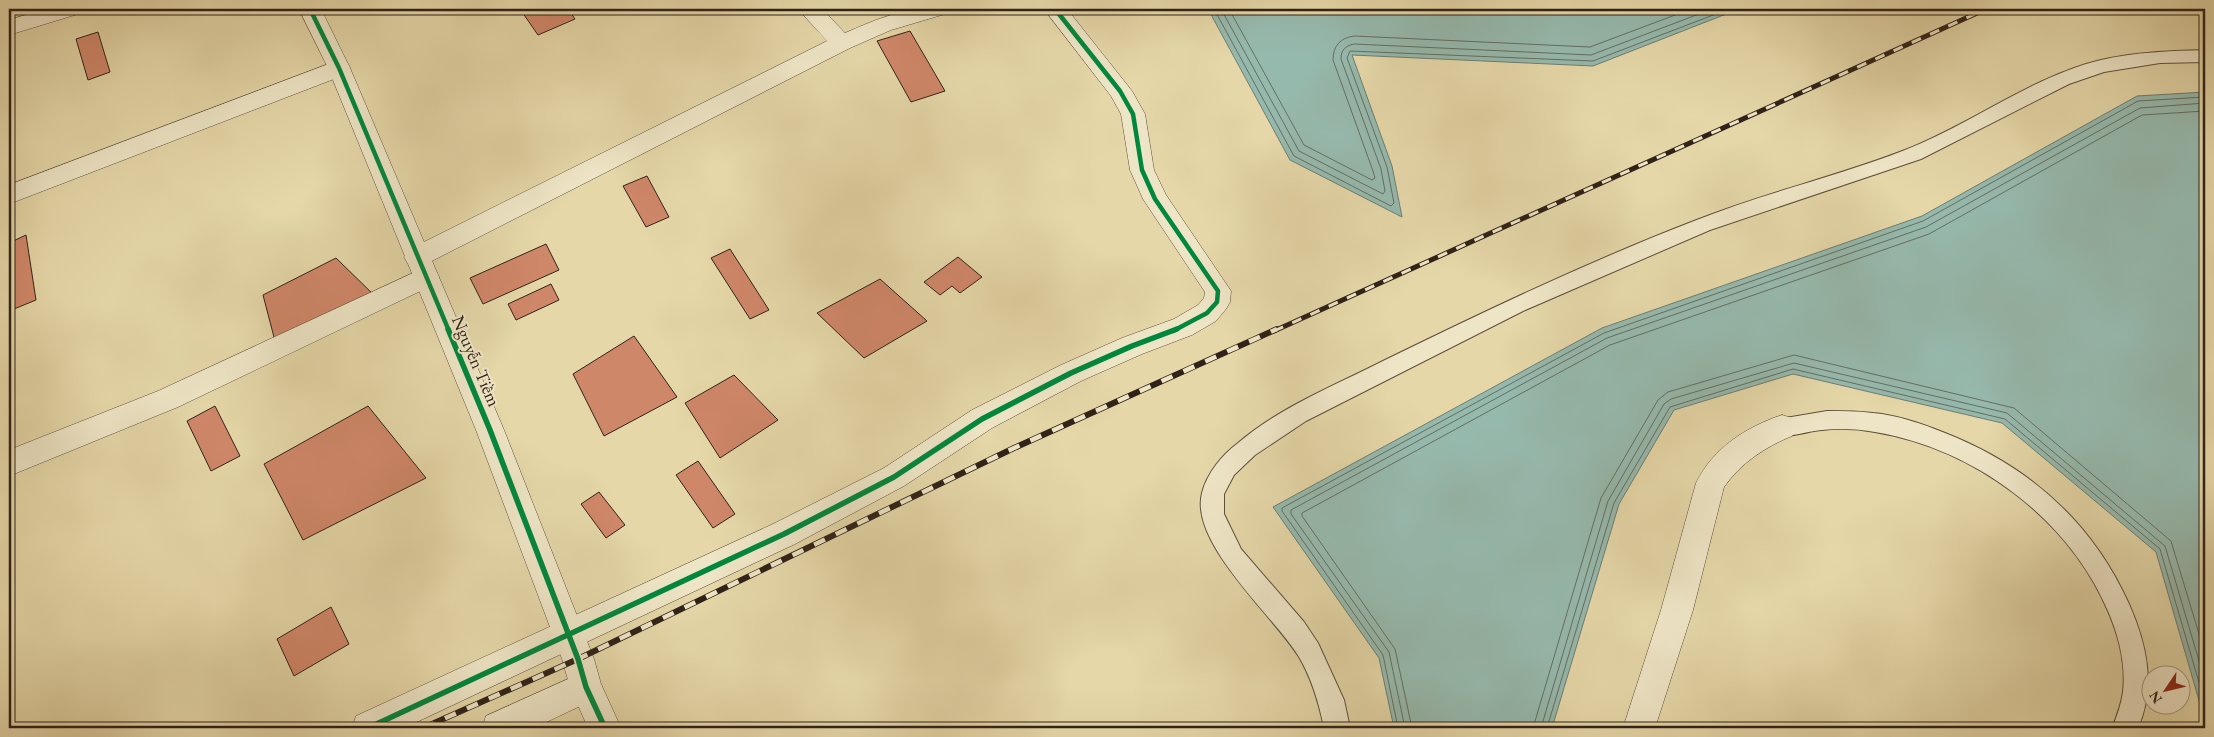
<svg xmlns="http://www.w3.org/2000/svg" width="2214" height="737" font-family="'EB Garamond',serif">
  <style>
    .water { fill: #96b9ad; stroke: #6d7d71 }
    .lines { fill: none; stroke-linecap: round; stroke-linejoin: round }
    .shore { stroke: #636e62; stroke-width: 1 }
    .building { fill: #cf8769; stroke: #302218 }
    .service-casing { stroke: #5d4f3c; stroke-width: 2 }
    .minor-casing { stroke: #5d4f3c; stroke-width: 1 }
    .tertiary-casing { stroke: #5d4f3c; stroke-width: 1 }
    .service { fill: #eee5c6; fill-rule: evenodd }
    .minor { fill: #eee5c6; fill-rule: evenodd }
    .tertiary { fill: #eee5c6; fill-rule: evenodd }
    .rail-far1-casing { stroke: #302218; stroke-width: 5 }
    .rail-casing { stroke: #302218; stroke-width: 6 }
    .rail-far1 { stroke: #eee5c6; stroke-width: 3; stroke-dasharray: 10; stroke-linecap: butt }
    .rail { stroke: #eee5c6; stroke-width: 4.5; stroke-dasharray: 12; stroke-linecap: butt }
    .cycleway-far1-casing { stroke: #eee5c6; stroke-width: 7 }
    .cycleway-casing { stroke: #eee5c6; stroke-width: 9 }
    .cycleway-far1 { stroke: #00873e; stroke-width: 4.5 }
    .cycleway { stroke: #00873e; stroke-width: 5.5 }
    .labels { text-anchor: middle; stroke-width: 4; stroke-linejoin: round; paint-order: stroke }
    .street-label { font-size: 18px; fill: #302218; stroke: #eee5c6 }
  </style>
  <rect width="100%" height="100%" fill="#e5d7a8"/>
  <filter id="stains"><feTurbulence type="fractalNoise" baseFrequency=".004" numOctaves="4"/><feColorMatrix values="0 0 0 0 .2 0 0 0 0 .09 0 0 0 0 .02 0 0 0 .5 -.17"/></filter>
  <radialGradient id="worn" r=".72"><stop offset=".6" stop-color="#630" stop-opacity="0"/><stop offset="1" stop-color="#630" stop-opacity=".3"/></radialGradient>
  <g class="water">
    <path d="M1208 9H1739L1593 66 1352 55 1392 166 1402 217 1290 160Z"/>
    <path d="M2205 92V721L2156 552 2002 423 1793 374 1674 410 1619 504 1552 728H1394L1379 658 1273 507 1602 328 1922 216 2137 96Z"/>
  </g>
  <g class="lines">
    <g class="shore">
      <path d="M1214 9 1294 156 1391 206 1394 203 1387 167 1347 58 1350 51 1593 61 1729 9"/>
      <path d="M1221 9 1299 151 1383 194 1385 191 1381 169 1341 59C1341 50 1345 46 1354 44L1591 55 1712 9"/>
      <path d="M1229 9 1304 145 1372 180 1375 178 1373 171 1333 60C1333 46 1340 38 1354 36L1590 47 1691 9"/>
      <path d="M1398 728 1383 655 1282 511V508L1604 333 1923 221 2138 101 2205 97"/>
      <path d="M1405 728 1389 652 1291 514V510L1607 338 1926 227 2140 108 2205 103"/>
      <path d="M1412 728 1395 649 1302 516V513L1610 345 1929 234 2142 115 2205 111"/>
      <path d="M1533 728 1601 498 1658 400 1668 392 1794 355 2014 408 2171 541 2205 654"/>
      <path d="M1541 728 1608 501 1664 404 1671 399 1794 363 2007 413 2165 546 2205 681"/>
      <path d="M1547 728 1614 503 1670 407 1793 369 2005 419 2160 549 2205 703"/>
    </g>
  </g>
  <g class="building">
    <path d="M520 9H568L575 19 538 35Z"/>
    <path d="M910 31 945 91 911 102 877 41Z"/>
    <path d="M98 32 110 72 88 80 76 39Z"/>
    <path d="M647 176 669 217 646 227 623 186Z"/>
    <path d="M26 235 36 300 9 311V243Z"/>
    <path d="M546 244 559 270 483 304 470 278Z"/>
    <path d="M730 249 769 310 750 319 711 258Z"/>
    <path d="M958 257 982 277 960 293 952 286 940 295 924 282Z"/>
    <path d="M336 258 377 298 275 341 263 295Z"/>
    <path d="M880 279 927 321 864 358 817 313Z"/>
    <path d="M551 284 559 300 516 320 508 304Z"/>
    <path d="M634 336 677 397 604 436 573 374Z"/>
    <path d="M734 375 778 420 720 458 685 403Z"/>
    <path d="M215 406 240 456 211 471 187 421Z"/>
    <path d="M368 406 426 478 303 540 264 464Z"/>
    <path d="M698 461 735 514 713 528 676 475Z"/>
    <path d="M599 492 625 525 606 538 581 504Z"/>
    <path d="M331 607 349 644 294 676 277 639Z"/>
  </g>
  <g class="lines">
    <g class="service-casing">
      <g id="service">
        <path d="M2205 50V62L2160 63 2104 72 2069 84 1921 159 1710 230 1523 311 1306 421 1255 455 1234 475 1224 494V514L1241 549 1304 622 1318 643 1344 700 1350 728H1324C1319 703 1312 679 1299 657 1274 616 1189 543 1202 493 1207 473 1222 455 1238 443 1280 407 1334 386 1383 361 1485 311 1588 262 1694 221 1763 193 1836 177 1905 150 1970 125 2033 76 2101 60 2135 52 2170 51 2205 50Z"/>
        <path d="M1827 411C1842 411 1857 411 1873 413 1897 415 1923 424 1945 433 2029 466 2092 522 2129 604 2147 645 2156 686 2138 728H2112C2117 716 2121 705 2123 692 2126 665 2119 636 2108 611 2068 518 1975 449 1875 432 1859 429 1839 428 1822 430 1807 431 1789 439 1774 434L1771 427 1774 420Z"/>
      </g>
    </g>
    <g class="minor-casing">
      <g id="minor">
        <path d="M46 9H81L78 14 9 35V20Z"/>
        <path d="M798 9H822L845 33C882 17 907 6 948 9L945 14 891 30 850 48 426 264 417 267 408 264 404 257 408 250 827 41Z"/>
        <path d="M1044 9H1067L1132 91 1145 114 1154 170 1166 195 1231 291 1230 302 1226 309 1216 321 1192 335 1142 354 1081 381 992 428 904 486 795 544 404 728H352L356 716 773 524 884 468 972 410 1061 365 1122 338 1174 319 1198 305 1204 298 1205 292 1143 199 1130 170 1121 114 1111 96Z"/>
        <path d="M339 60 347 62 350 68 347 74 9 204V185Z"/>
        <path d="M426 267 435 270 439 277 435 284 178 407 9 476V450L158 391Z"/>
        <path d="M1782 415 1792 418 1796 427 1792 436C1765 447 1741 463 1724 487L1693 610 1655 728H1623L1661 610 1696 483C1713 448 1746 427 1782 415Z"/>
        <path d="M586 671 597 676 602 687 597 698 534 728H482L486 716Z"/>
      </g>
    </g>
    <g class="tertiary-casing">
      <path id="tertiary" d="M299 9H321L350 68 504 430 594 659 601 684 621 728H588L570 687 562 659 476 430 328 68Z"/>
    </g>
    <use href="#service" class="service"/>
    <use href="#minor" class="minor"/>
    <use href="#tertiary" class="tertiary"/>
    <g class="rail-far1-casing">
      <path id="rail-far1" d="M1274 331 1986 9"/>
    </g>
    <g class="rail-casing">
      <path id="rail" d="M423 728 578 659 1014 448 1277 329"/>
    </g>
    <use href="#rail-far1" class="rail-far1"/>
    <use href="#rail" class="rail"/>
    <g class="cycleway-far1-casing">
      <g id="cycleway-far1">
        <path d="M310 9 339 68 449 331"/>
        <path d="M1055 9 1120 91 1133 114 1142 170 1155 199 1218 291 1217 302 1207 313 1173 331"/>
      </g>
    </g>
    <g class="cycleway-casing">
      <g id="cycleway">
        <path d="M448 329 490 430 578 659 586 687 605 728"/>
        <path d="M368 728 784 534 894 477 982 419 1071 373 1132 346 1177 329"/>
      </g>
    </g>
    <use href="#cycleway-far1" class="cycleway-far1"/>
    <use href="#cycleway" class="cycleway"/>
  </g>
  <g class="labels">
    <g class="street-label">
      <text transform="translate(476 361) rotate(67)" y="6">Nguyễn Tiềm</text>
    </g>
  </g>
  <rect width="2214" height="737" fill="none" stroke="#e5d7a8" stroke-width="30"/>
  <rect x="10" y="10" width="2194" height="717" fill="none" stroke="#302218" stroke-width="2.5"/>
  <rect x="15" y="15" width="2184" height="707" fill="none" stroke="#302218"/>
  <g transform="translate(2166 690) rotate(235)"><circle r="24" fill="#eee5c6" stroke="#a29780"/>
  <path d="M0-4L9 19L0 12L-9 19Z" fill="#8f2418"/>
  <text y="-8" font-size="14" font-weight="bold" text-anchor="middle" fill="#302218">N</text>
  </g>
  <rect width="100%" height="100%" filter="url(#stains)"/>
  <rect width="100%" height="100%" fill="url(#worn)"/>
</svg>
